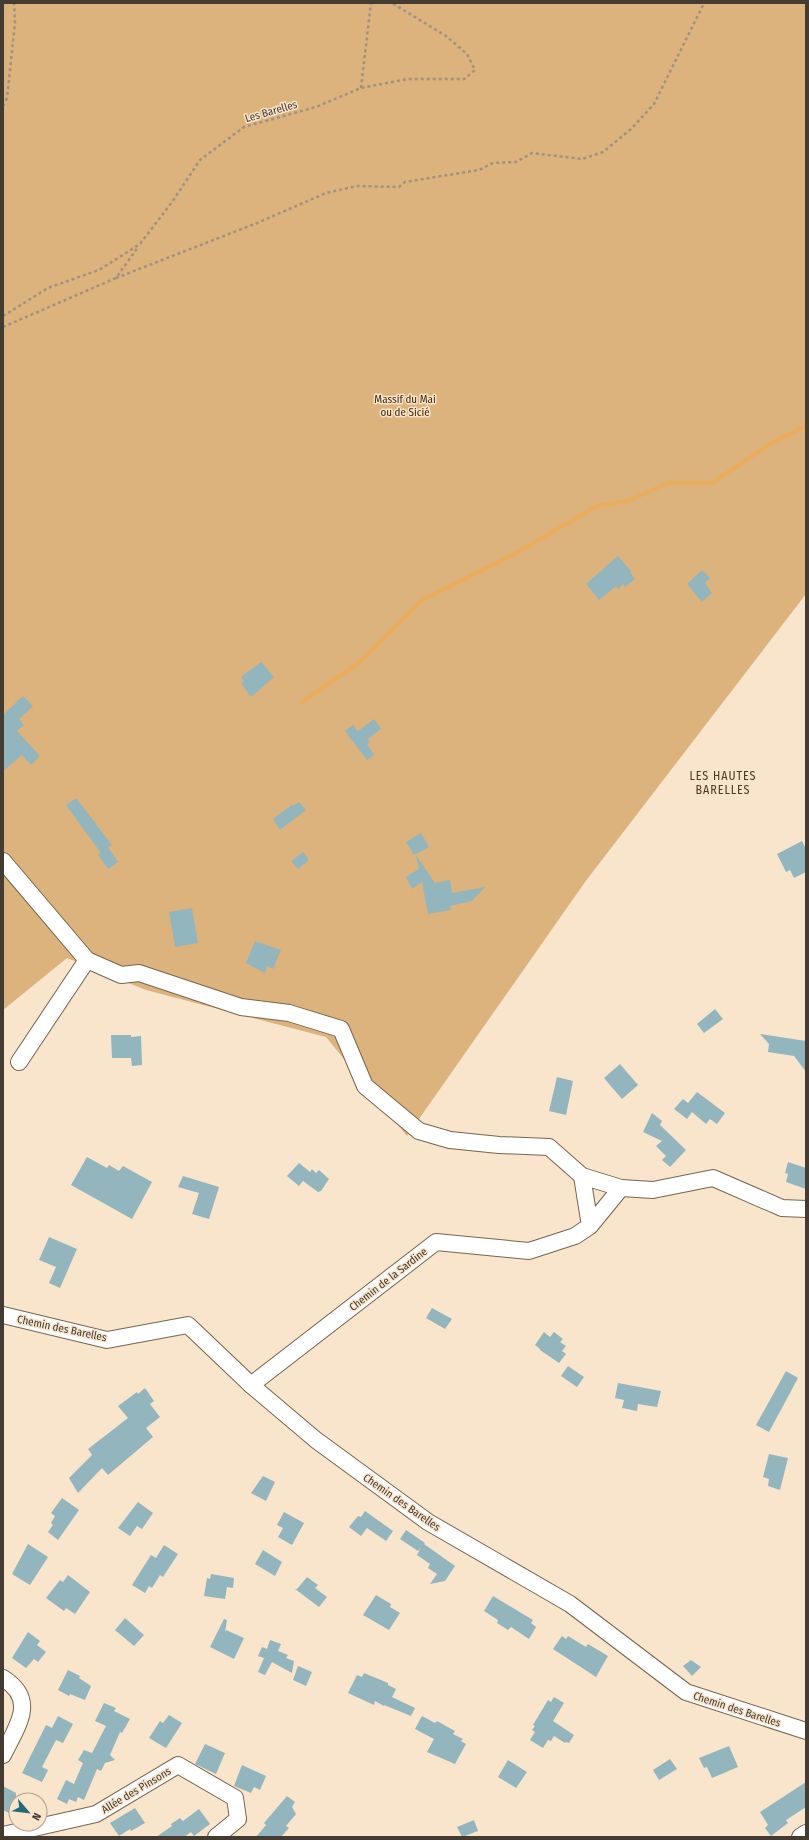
<svg xmlns="http://www.w3.org/2000/svg" width="809" height="1840" font-family="'Fira Sans Condensed',sans-serif">
  <style>
    .green { fill: #dcb27d }
    .lines { fill: none; stroke-linecap: round; stroke-linejoin: round }
    .stream { stroke: #ebad5b; stroke-width: 4 }
    .building { fill: #93b6be }
    .minor-casing { stroke: #77654f; stroke-width: 18 }
    .path { stroke: #a09280; stroke-width: 2.5; stroke-dasharray: 3 3; stroke-linecap: butt }
    .minor { stroke: #fff; stroke-width: 16 }
    .labels { text-anchor: middle; stroke-width: 3; stroke-linejoin: round; paint-order: stroke }
    .street-label { font-size: 11px; fill: #443c32; stroke: #f9e4cc }
    .park-label { font-size: 11px; fill: #412803; stroke: #f9e4cc }
    .neighbourhood-label { font-size: 12px; letter-spacing: 1px; fill: #4b3a26; stroke: #f9e4cc }
  </style>
  <rect width="100%" height="100%" fill="#f9e4cc"/>
  <path class="green" d="M3 3H806V594L585 882 407 1136 326 1037 146 990 67 958 3 1010Z"/>
  <g class="lines">
    <path class="stream" d="M302 702 361 661 422 600 518 552 597 506 628 501 668 483H712L773 442 806 426"/>
  </g>
  <g class="building">
    <path d="M618 556 631 571 630 572 635 579 625 587 623 584 618 589 616 586 599 600 586 584Z"/>
    <path d="M702 570 710 578 705 583 712 593 702 602 687 584Z"/>
    <path d="M261 662 274 677 251 697 241 683 244 681 241 677Z"/>
    <path d="M23 696 33 706 19 719 24 725 17 731 40 756 31 765 22 755 3 771V715Z"/>
    <path d="M374 719 381 729 368 739 370 742 367 744 374 755 367 760 345 731 353 725 358 731Z"/>
    <path d="M76 798 112 845 108 847 118 862 108 869 98 855 103 851 101 853 66 805Z"/>
    <path d="M299 802 306 810 280 830 273 819 292 805 293 806Z"/>
    <path d="M421 833 429 847 414 855 406 842Z"/>
    <path d="M802 841 806 849V872L794 878 790 870 786 872 777 854Z"/>
    <path d="M303 852 309 860 298 869 291 861Z"/>
    <path d="M416 855 435 883 450 880 452 893 485 887 472 901 450 906 451 910 428 914 422 882 412 889 406 877 419 869Z"/>
    <path d="M192 908 198 943 175 947 169 912Z"/>
    <path d="M255 941 281 950 273 969 267 966 265 973 246 963Z"/>
    <path d="M715 1009 723 1019 704 1033 697 1024Z"/>
    <path d="M760 1034 806 1041V1072L794 1056 768 1052 769 1044Z"/>
    <path d="M111 1035H131V1037L141 1036 142 1065 132 1066 131 1058H112Z"/>
    <path d="M620 1064 638 1085 622 1099 604 1078Z"/>
    <path d="M557 1077 573 1081 566 1115 549 1111Z"/>
    <path d="M697 1092 725 1113 717 1124 710 1119 706 1124 692 1112 687 1119 674 1109 683 1099 688 1103Z"/>
    <path d="M652 1113 662 1121 660 1125 686 1150 670 1167 662 1160 666 1156 656 1146 662 1141 643 1132Z"/>
    <path d="M87 1157 107 1168 109 1165 119 1171 123 1166 152 1182 132 1219 71 1185Z"/>
    <path d="M788 1162 806 1168V1189L786 1182 788 1174 785 1173Z"/>
    <path d="M299 1163 310 1172 312 1169 316 1173 319 1170 329 1179 321 1191 318 1192 303 1181 299 1186 287 1176Z"/>
    <path d="M183 1176 219 1187 209 1219 192 1214 199 1193 178 1187Z"/>
    <path d="M49 1237 77 1249 60 1288 49 1283 56 1267 39 1260Z"/>
    <path d="M432 1308 452 1319 445 1329 426 1318Z"/>
    <path d="M544 1332 550 1337 554 1332 563 1339 560 1342 566 1346 562 1351 566 1354 559 1363 540 1350V1349L535 1345Z"/>
    <path d="M568 1366 584 1377 577 1387 561 1376Z"/>
    <path d="M786 1371 798 1378 769 1432 756 1425Z"/>
    <path d="M618 1383 661 1391 657 1407 638 1404 637 1411 622 1408 624 1400 615 1398Z"/>
    <path d="M145 1388 154 1401 150 1404 160 1417 146 1428 153 1437 108 1475 102 1468 78 1493 69 1478 92 1455 88 1449 128 1418 118 1406 137 1392 138 1394Z"/>
    <path d="M769 1454 788 1458 780 1490 768 1486 769 1479 763 1477Z"/>
    <path d="M263 1476 275 1482 266 1501 251 1493Z"/>
    <path d="M62 1498 79 1510 58 1540 48 1532 53 1525 51 1523 55 1516 51 1513Z"/>
    <path d="M138 1502 153 1513 142 1529 137 1526 130 1536 118 1528Z"/>
    <path d="M365 1511 393 1531 386 1541 367 1528 361 1536 349 1527 358 1516 361 1517Z"/>
    <path d="M284 1512 304 1523 292 1545 278 1537 283 1528 277 1525Z"/>
    <path d="M406 1530 425 1543 424 1544 455 1566 445 1581 430 1584 437 1574 428 1568 430 1564 417 1555 421 1547 418 1551 400 1539Z"/>
    <path d="M28 1544 48 1557 30 1585 12 1574Z"/>
    <path d="M164 1545 178 1554 163 1577 160 1575 152 1588 149 1586 145 1593 132 1585 151 1555 156 1558Z"/>
    <path d="M263 1550 282 1562 275 1576 255 1564Z"/>
    <path d="M211 1574 234 1578 233 1588 227 1587 225 1599 204 1596 207 1578 210 1579Z"/>
    <path d="M68 1575 90 1592 75 1614 66 1608 64 1611 46 1598 60 1580 63 1582Z"/>
    <path d="M307 1577 318 1585 315 1588 327 1597 319 1607 295 1589H297Z"/>
    <path d="M376 1595 391 1604 390 1607 400 1613 389 1630 363 1615Z"/>
    <path d="M493 1596 533 1620 531 1623 536 1627 529 1639 511 1627 508 1630 497 1623 498 1620 484 1611Z"/>
    <path d="M125 1618 144 1635 134 1646 115 1630Z"/>
    <path d="M224 1619 227 1620 225 1632 226 1630 244 1638 234 1659 210 1647Z"/>
    <path d="M28 1632 40 1641 37 1645 46 1652 38 1662 34 1659 26 1668 12 1658Z"/>
    <path d="M562 1636 566 1639 568 1636 586 1647 588 1644 608 1656 596 1677 553 1649Z"/>
    <path d="M270 1640 281 1644 278 1651 288 1655 286 1658 294 1661 292 1673 272 1662 265 1675 258 1672 264 1658 258 1656 262 1647 267 1649Z"/>
    <path d="M691 1660 701 1667 692 1676 683 1666Z"/>
    <path d="M298 1666 312 1672 306 1686 293 1680Z"/>
    <path d="M68 1670 80 1676 79 1678 91 1686 85 1700 70 1694 69 1696 58 1690Z"/>
    <path d="M364 1673 388 1683V1685L396 1689 392 1697 415 1708 411 1716 384 1705V1706L375 1701 374 1705 348 1693 357 1675 362 1677Z"/>
    <path d="M554 1697 564 1703 553 1721 574 1735 569 1743 566 1742 565 1743 554 1736 551 1741 548 1740 543 1748 530 1740 535 1732 532 1730 535 1726 533 1725 548 1700 551 1702Z"/>
    <path d="M104 1703 116 1708 114 1711 130 1719 122 1733 120 1732 110 1755 115 1760 105 1763 101 1771 97 1769 84 1800 78 1797 76 1802 69 1799 67 1804 57 1799 66 1780 74 1784 83 1763 78 1760 84 1750 92 1753 106 1726 95 1721Z"/>
    <path d="M169 1715 182 1723 166 1748 149 1738 160 1721 163 1723Z"/>
    <path d="M58 1716 73 1724 63 1743 56 1740 42 1767 48 1770 42 1782 22 1773 46 1725 52 1728Z"/>
    <path d="M422 1716 435 1723 437 1721 455 1731 453 1734 463 1739 461 1741 466 1744 455 1764 427 1752 434 1739 415 1729Z"/>
    <path d="M205 1744 225 1753 216 1774 195 1764Z"/>
    <path d="M729 1746 738 1767 712 1778 707 1767 704 1768 699 1758Z"/>
    <path d="M670 1759 677 1769 659 1780 653 1770Z"/>
    <path d="M508 1760 527 1772 516 1788 498 1777Z"/>
    <path d="M242 1765 266 1776 260 1790 254 1787 251 1793 234 1786Z"/>
    <path d="M806 1782V1807L786 1820 788 1823 771 1836 765 1828 768 1825 760 1812Z"/>
    <path d="M3 1786 16 1793V1807L13 1815 3 1810Z"/>
    <path d="M287 1796 295 1802 292 1807 296 1814 286 1826 289 1828 281 1837H256L266 1825 264 1823Z"/>
    <path d="M135 1808 145 1823 131 1831 130 1829 119 1836 110 1823Z"/>
    <path d="M199 1809 210 1824 194 1836 191 1832 184 1837H156L172 1826 171 1824 180 1818 183 1821Z"/>
    <path d="M474 1820 478 1831 462 1837 457 1827Z"/>
  </g>
  <g class="lines">
    <g class="minor-casing">
      <g id="minor">
        <path d="M3 861 87 960 121 975 139 973 241 1007 289 1013 341 1029 365 1086 419 1131 450 1140 499 1145 549 1147 582 1176"/>
        <path d="M19 1062 87 960"/>
        <path d="M621 1188 653 1190 713 1178 782 1208 806 1209"/>
        <path d="M3 1315 107 1340 188 1325 251 1385 316 1440 428 1522 570 1604 686 1692 806 1731"/>
        <path d="M251 1385 436 1242 529 1251 575 1236 590 1226 621 1188 582 1176 590 1226"/>
        <path d="M3 1678C38 1700 17 1726 3 1755"/>
        <path d="M3 1835 96 1814 178 1765 235 1798 238 1819 216 1837"/>
        <path d="M800 1837 806 1833"/>
      </g>
    </g>
    <g class="path">
      <path d="M361 88 371 3"/>
      <path d="M3 106 7 98 15 23 14 3"/>
      <path d="M116 278 257 223 326 193 357 186 399 187 405 182 479 170 493 163 516 162 532 153 582 159 603 152 631 129 654 104 704 3"/>
      <path d="M3 316 48 288 99 270 140 244 172 202 200 160 244 127 316 107 361 88 408 79H464L475 70 467 54 446 36 392 3"/>
      <path d="M3 327 116 278 138 247"/>
    </g>
    <use href="#minor" class="minor"/>
  </g>
  <g class="labels">
    <g class="street-label">
      <text transform="translate(271 111) rotate(-16)" y="4">Les Barelles</text>
      <text transform="translate(388 1279) rotate(-38)" y="4">Chemin de la Sardine</text>
      <text transform="translate(62 1328) rotate(12)" y="4">Chemin des Barelles</text>
      <text transform="translate(402 1502) rotate(35)" y="4">Chemin des Barelles</text>
      <text transform="translate(737 1709) rotate(18)" y="4">Chemin des Barelles</text>
      <text transform="translate(136 1790) rotate(-31)" y="4">Allée des Pinsons</text>
    </g>
    <g class="park-label">
      <text x="405" y="403">Massif du Mai<tspan x="405" dy="13">ou de Sicié</tspan></text>
    </g>
    <g class="neighbourhood-label">
      <text x="723" y="780">LES HAUTES<tspan x="723" dy="14">BARELLES</tspan></text>
    </g>
  </g>
  <rect width="809" height="1840" fill="none" stroke="#443c32" stroke-width="8"/>
  <g transform="translate(28 1812) rotate(118)"><circle r="19" fill="#f9e4cc" stroke="#b1a18e"/>
  <path d="M0-3L7 15L0 10L-7 15Z" fill="#236a78"/>
  <text y="-6" font-size="11" font-weight="bold" text-anchor="middle" fill="#443c32">N</text>
  </g>
</svg>
